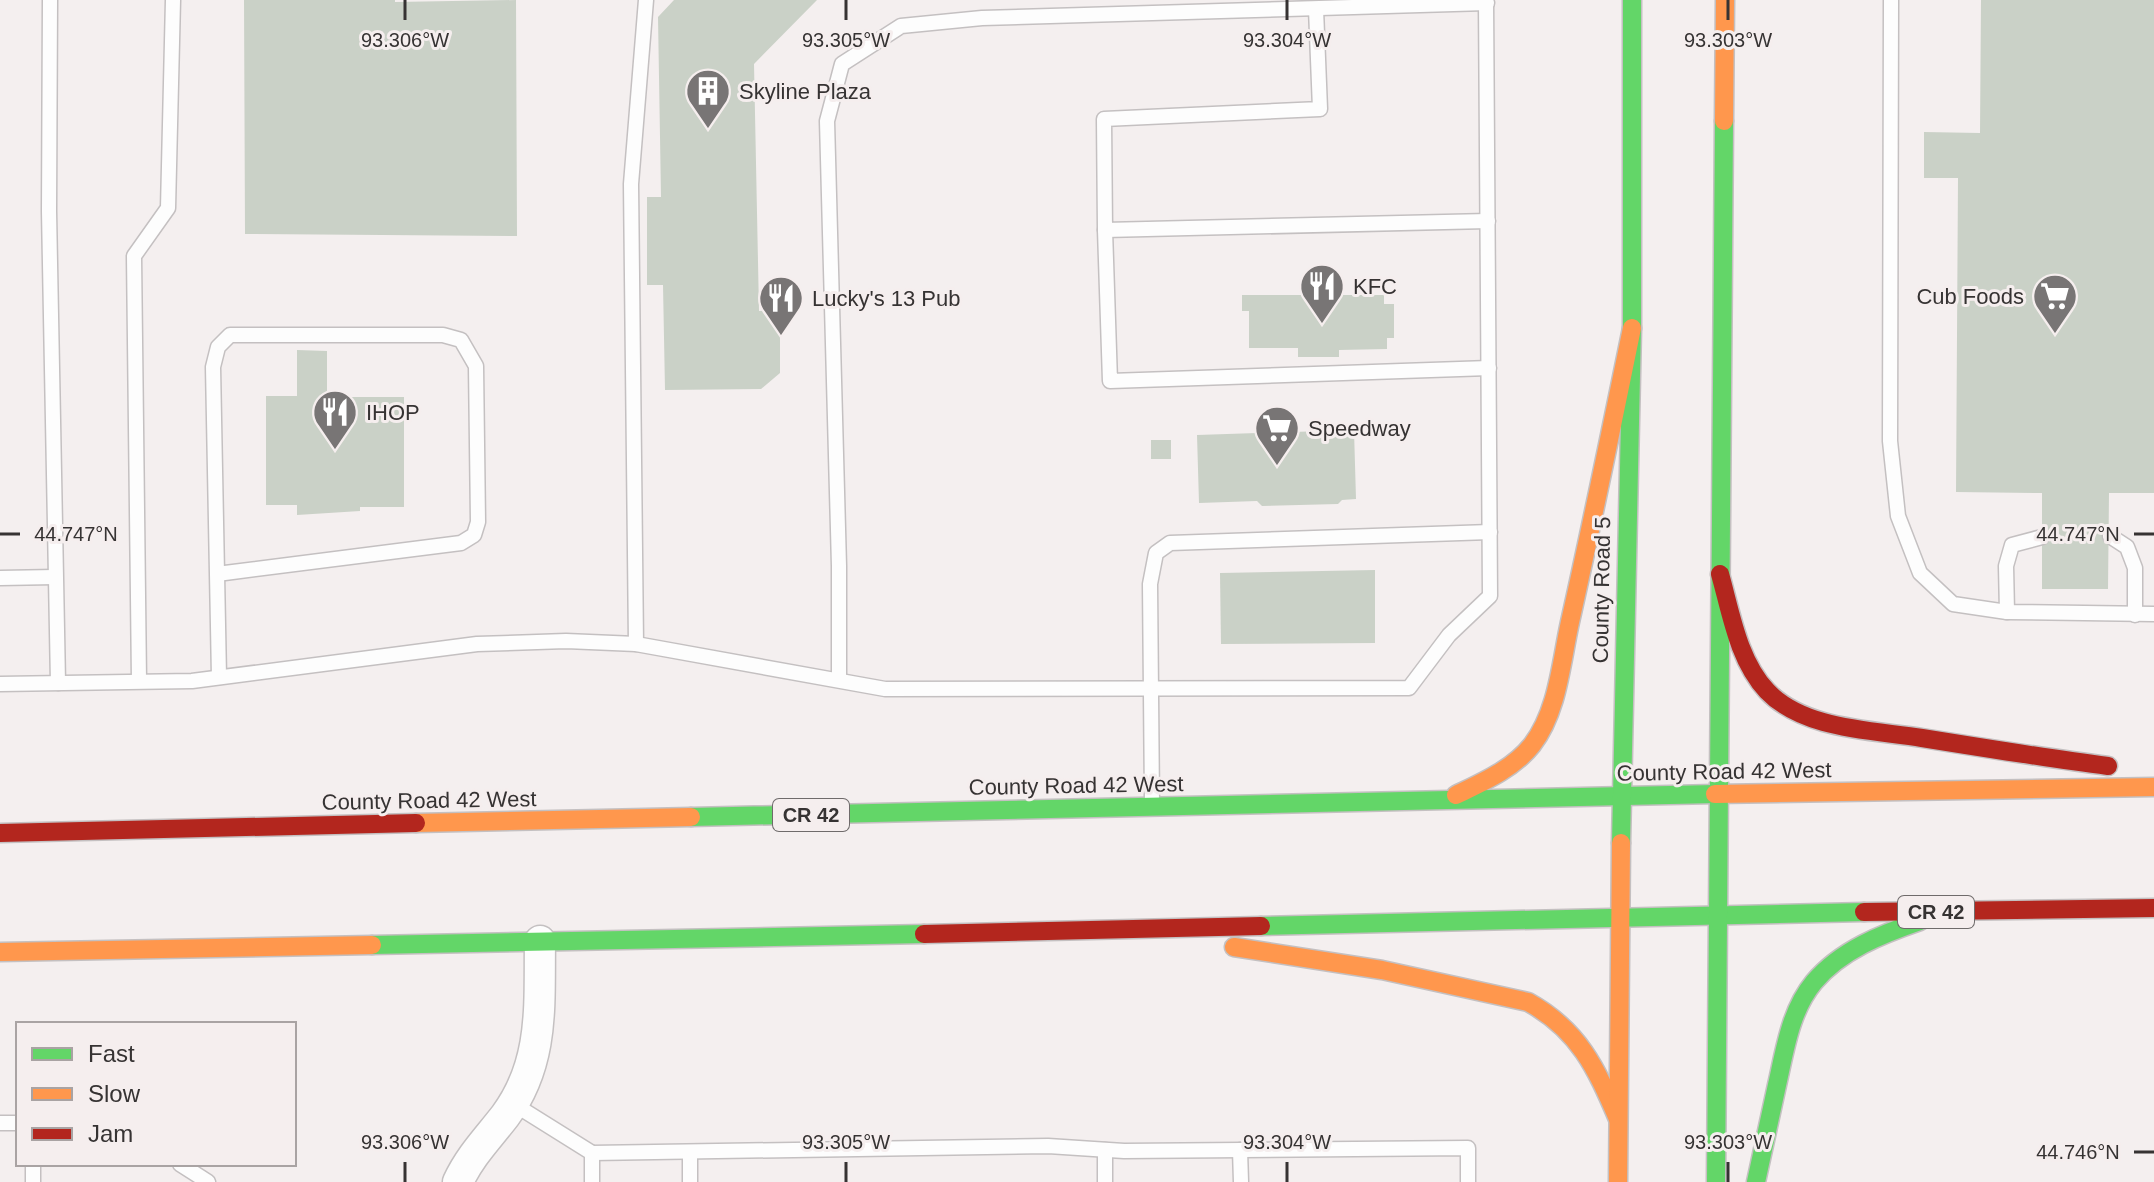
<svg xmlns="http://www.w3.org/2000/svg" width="2154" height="1182" font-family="Helvetica,sans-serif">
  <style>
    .building { fill: #cad1c7 }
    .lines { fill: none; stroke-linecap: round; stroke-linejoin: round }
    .lane-casing { stroke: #c4c0c1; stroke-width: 17 }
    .street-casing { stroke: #c4c0c1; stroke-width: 33 }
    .fast-casing { stroke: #c4c0c1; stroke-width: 21 }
    .slow-casing { stroke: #c4c0c1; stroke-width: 21 }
    .jam-casing { stroke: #c4c0c1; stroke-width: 21 }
    .lane { stroke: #fdfdfd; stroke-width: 14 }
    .street { stroke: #fdfdfd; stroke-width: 30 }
    .fast { stroke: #63d668; stroke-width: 18 }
    .slow { stroke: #ff974d; stroke-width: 18 }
    .jam { stroke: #b3261e; stroke-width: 18 }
    .ticks { fill: none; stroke: #363333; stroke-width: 3 }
    .labels { text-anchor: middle; stroke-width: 6; stroke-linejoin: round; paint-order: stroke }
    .shield { fill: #f5eeee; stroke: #6f6b6b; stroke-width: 2 }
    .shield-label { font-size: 20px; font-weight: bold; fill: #363333 }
    .poi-label { font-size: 22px; fill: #363333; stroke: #f5eeee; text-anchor: start }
    .street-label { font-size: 22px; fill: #363333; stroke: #f5eeee }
    .ticks-label { font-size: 20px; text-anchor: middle; fill: #363333; stroke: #f5eeee; stroke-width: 6; stroke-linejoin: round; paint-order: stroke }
  </style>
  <rect width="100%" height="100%" fill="#f4efef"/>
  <g class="building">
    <path d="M244 0H395V2L516 0 517 236 245 234Z"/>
    <path d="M674 0H817L754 64 759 311 780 310V373L761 389 665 390 663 285H647V197H661L658 17Z"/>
    <path d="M1981 0H2154V493H2109L2108 589H2042V493L1956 492 1958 178H1924V132L1980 133Z"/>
    <path d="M1242 295H1384V304H1394V338H1387V349L1339 350V357H1298V348H1249V311H1242Z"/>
    <path d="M297 350 327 351V397H404V507H360V511L297 515V505H266V396H297Z"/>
    <path d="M1354 430 1356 499 1342 500 1338 504 1262 506 1257 501 1199 503 1197 435Z"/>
    <rect x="1151" y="440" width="20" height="19"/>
    <path d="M1375 570V643L1221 644 1220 573Z"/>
  </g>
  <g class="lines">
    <g class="lane-casing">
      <g id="lane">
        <path d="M50 0 49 211 58 683"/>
        <path d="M1891 0 1890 441 1898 516 1920 573 1953 604 2007 612 2154 614"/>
        <path d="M1316 9 1320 109 1104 119 1105 230 1488 221"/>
        <path d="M1105 230 1110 381 1489 368"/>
        <path d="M2110 536 2127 547 2135 568V615"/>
        <path d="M217 574 461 543 474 535 478 522 476 366 461 340 443 335H230L218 347 213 367 219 677"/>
        <path d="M0 578 55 577"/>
        <path d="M2007 612 2006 566 2012 545 2042 537"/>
        <path d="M636 644 631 184 646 0"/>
        <path d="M839 679V566L827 121 842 64 901 26 982 18 1487 3"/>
        <path d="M139 681 134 256 168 208 173 0"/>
        <path d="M0 684 192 681 477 644 566 641 636 644 885 689 1409 688 1449 635 1490 596 1486 0"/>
        <path d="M1152 803 1150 584 1156 553 1170 543 1490 532"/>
        <path d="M512 1103 592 1153V1182"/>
        <path d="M0 1123H18"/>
        <path d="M1240 1150 1241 1182"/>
        <path d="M690 1152V1182"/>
        <path d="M592 1153 1048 1146 1124 1151 1468 1148V1182"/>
        <path d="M33 1164V1182"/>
        <path d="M180 1164 208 1182"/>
        <path d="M1105 1182V1150"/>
      </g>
    </g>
    <g class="street-casing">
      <path id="street" d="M458 1182C470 1156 488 1138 505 1116 545 1062 539 1004 540 941"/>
    </g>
    <g class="fast-casing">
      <g id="fast">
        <path d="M691 817 1715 794"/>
        <path d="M1621 843 1632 328V0"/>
        <path d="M1261 926 1864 912"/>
        <path d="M372 945 924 934"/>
        <path d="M1716 1182 1724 121"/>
        <path d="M1756 1182C1763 1150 1770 1118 1777 1085 1785 1050 1790 1011 1814 982 1841 950 1882 934 1920 921"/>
      </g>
    </g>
    <g class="slow-casing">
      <g id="slow">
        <path d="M1724 121 1725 0"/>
        <path d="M1715 794 2154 787"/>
        <path d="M1456 795C1483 782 1513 769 1532 745 1558 711 1561 663 1570 622 1592 524 1612 426 1632 328"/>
        <path d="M416 823 691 817"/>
        <path d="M1234 947 1382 970 1528 1002C1579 1030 1596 1068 1618 1119"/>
        <path d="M0 952 372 945"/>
        <path d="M1618 1182 1621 843"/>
      </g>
    </g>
    <g class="jam-casing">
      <g id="jam">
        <path d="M1720 574C1731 613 1738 660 1767 691 1804 730 1873 730 1922 738 1984 748 2046 758 2108 766"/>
        <path d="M0 833 416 823"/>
        <path d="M1864 912 2154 908"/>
        <path d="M924 934 1261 926"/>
      </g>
    </g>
    <use href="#lane" class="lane"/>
    <use href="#street" class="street"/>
    <use href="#fast" class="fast"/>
    <use href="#slow" class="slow"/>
    <use href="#jam" class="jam"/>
  </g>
  <path class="ticks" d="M405 0V20M846 0V20M1287 0V20M1728 0V20M0 534H20M2134 534H2154M2134 1152H2154M405 1162V1182M846 1162V1182M1287 1162V1182M1728 1162V1182"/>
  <defs>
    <g id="building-pin" transform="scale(2.3)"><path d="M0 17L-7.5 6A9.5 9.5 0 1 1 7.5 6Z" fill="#787575" stroke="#f5eeee"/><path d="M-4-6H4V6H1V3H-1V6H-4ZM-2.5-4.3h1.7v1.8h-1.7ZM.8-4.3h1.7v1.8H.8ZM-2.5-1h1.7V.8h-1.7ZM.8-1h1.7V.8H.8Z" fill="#fff"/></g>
    <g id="restaurant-pin" transform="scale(2.3)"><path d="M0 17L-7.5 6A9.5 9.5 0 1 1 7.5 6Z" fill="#787575" stroke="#f5eeee"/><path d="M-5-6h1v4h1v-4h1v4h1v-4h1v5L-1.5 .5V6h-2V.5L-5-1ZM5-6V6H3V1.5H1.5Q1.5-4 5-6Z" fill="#fff"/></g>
    <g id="supermarket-pin" transform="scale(2.3)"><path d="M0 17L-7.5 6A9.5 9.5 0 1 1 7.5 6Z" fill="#787575" stroke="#f5eeee"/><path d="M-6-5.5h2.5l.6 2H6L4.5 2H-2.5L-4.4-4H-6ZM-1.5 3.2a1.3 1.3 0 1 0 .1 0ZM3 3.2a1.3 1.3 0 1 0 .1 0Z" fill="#fff"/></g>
  </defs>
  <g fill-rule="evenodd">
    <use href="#building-pin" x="708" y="91"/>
    <use href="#restaurant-pin" x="1322" y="286"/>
    <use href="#supermarket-pin" x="2055" y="296"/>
    <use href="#restaurant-pin" x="781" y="298"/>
    <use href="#restaurant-pin" x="335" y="412"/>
    <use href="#supermarket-pin" x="1277" y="428"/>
  </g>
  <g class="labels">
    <g class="shield">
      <rect x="773" y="799" width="76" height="32" rx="6"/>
      <rect x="1898" y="896" width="76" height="32" rx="6"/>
    </g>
    <g class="shield-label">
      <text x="811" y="822">CR 42</text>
      <text x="1936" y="919">CR 42</text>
    </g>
    <g class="poi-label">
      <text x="739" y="99">Skyline Plaza</text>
      <text x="1353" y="294">KFC</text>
      <text x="2024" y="304" text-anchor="end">Cub Foods</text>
      <text x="812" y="306">Lucky's 13 Pub</text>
      <text x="366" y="420">IHOP</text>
      <text x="1308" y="436">Speedway</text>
    </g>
    <g class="street-label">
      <text transform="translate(1601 590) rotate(-89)" y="8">County Road 5</text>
      <text transform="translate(1724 771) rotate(-1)" y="8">County Road 42 West</text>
      <text transform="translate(1076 785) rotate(-1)" y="8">County Road 42 West</text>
      <text transform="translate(429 800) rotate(-1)" y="8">County Road 42 West</text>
    </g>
  </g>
  <g class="ticks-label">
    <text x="405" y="47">93.306°W</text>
    <text x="846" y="47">93.305°W</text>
    <text x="1287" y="47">93.304°W</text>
    <text x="1728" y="47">93.303°W</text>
    <text x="76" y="541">44.747°N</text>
    <text x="2078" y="541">44.747°N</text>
    <text x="405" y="1149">93.306°W</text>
    <text x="846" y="1149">93.305°W</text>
    <text x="1287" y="1149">93.304°W</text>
    <text x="1728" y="1149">93.303°W</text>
    <text x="2078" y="1159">44.746°N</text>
  </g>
  <rect x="16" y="1022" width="280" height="144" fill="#f5eeee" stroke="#a9a3a3" stroke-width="2"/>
  <rect x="32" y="1048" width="40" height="12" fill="#63d668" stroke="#a9a3a3" stroke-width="2"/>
  <text x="88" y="1062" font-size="24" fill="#363333">Fast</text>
  <rect x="32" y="1088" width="40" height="12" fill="#ff974d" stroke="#a9a3a3" stroke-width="2"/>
  <text x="88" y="1102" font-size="24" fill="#363333">Slow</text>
  <rect x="32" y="1128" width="40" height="12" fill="#b3261e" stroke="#a9a3a3" stroke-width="2"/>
  <text x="88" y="1142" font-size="24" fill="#363333">Jam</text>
</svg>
